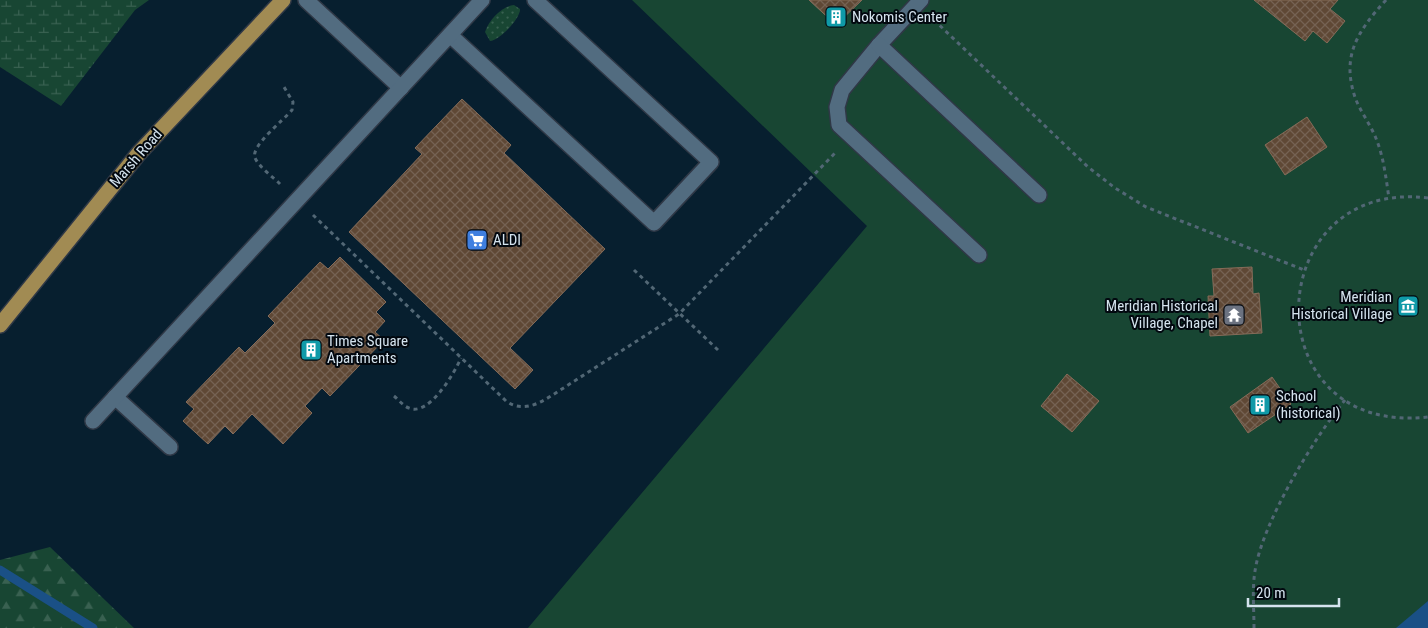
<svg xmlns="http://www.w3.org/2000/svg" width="1428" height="628" font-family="'Roboto Condensed',sans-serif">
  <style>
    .grass { fill: url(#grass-dots) }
    .forest { fill: url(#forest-firs) }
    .wetland { fill: url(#wetland-marsh) }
    .park { fill: #184633 }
    .water { fill: #1a5086 }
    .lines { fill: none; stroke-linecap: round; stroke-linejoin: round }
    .stream { stroke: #1a5086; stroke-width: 9 }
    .building { fill: url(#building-cross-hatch); stroke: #866c59 }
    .minor-casing { stroke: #2f3846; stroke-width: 18 }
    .major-casing { stroke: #2f3846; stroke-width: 18 }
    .path { stroke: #526775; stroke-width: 3; stroke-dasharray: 4 4; stroke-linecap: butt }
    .minor { stroke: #526c80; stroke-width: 15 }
    .major { stroke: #a18b53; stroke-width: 15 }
    .labels { text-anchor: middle; stroke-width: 4; stroke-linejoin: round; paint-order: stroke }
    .poi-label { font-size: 15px; fill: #d4e3ee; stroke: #02080f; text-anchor: start }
    .street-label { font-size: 15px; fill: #d4e3ee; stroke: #02080f }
  </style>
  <defs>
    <pattern id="grass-dots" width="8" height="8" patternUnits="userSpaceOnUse" patternTransform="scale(1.25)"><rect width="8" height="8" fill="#184633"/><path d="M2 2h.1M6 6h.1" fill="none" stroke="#396151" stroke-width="1.8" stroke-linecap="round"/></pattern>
    <pattern id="forest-firs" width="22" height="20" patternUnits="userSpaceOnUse" patternTransform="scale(1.25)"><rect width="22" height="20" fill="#184633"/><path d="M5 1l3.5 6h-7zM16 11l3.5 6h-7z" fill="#396151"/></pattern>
    <pattern id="wetland-marsh" width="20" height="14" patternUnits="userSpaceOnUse" patternTransform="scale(1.25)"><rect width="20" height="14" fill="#184633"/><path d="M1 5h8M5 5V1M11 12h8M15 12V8" fill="none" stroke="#396151"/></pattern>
    <pattern id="building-cross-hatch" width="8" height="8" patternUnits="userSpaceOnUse" patternTransform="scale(1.25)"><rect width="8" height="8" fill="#5f4835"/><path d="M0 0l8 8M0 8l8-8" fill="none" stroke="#756253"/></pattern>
  </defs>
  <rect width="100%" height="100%" fill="#071f2f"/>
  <path class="grass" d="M514 5 520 9C521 18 499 41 490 41L485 32C489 20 502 6 514 5Z"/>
  <path class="forest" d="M50 547 134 628H0V560Z"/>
  <path class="wetland" d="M0 0H149L135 10 61 106 0 67Z"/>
  <path class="park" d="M632 0H1428V628H528L867 226Z"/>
  <path class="water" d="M1428 601V628H1396Z"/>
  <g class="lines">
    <path class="stream" d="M0 570 93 628"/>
  </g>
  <g class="building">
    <path d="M809 0H862L836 25Z"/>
    <path d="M1254 0H1338L1330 9 1345 21 1327 43 1313 31 1305 41Z"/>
    <path d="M462 99 511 145 504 153 605 249 510 348 533 370 515 389 349 232 422 154 415 148Z"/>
    <path d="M1307 117 1327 147 1285 175 1265 145Z"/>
    <path d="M340 257 386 302 376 312 385 321 375 332 384 340 330 396 322 388 305 406 312 413 283 444 252 414 233 434 225 426 208 444 183 421 194 409 186 402 239 347 245 353 275 323 268 316 320 262 328 269Z"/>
    <path d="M1252 267 1253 294 1259 293 1262 333 1210 336 1208 296H1214L1212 269Z"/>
    <path d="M1067 374 1099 401 1072 432 1041 406Z"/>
    <path d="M1272 377 1291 404 1248 433 1230 407Z"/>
  </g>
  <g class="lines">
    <g class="minor-casing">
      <g id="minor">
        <path d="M306 0 401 88"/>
        <path d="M921 0 879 45 842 90 837 107 839 125 979 255"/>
        <path d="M450 35 654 223 711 162 535 0"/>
        <path d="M879 45 1039 195"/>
        <path d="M115 397 170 447"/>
        <path d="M93 421 482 0"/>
      </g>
    </g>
    <g class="major-casing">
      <path id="major" d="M0 325 139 153 283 0"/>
    </g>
    <g class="path">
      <path d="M1386 0C1358 31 1340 56 1356 100 1362 114 1372 127 1377 141 1384 159 1386 179 1389 198"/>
      <path d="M934 20 1088 167 1115 188 1146 207 1304 270"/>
      <path d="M280 184C273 177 259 167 255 158 250 146 285 119 292 110L293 102 284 87"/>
      <path d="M1428 198C1260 177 1251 437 1428 417"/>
      <path d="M313 215 506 401C521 412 537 405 551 396L679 314 836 152"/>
      <path d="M634 270 718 350"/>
      <path d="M394 396C399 400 403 406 409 408 429 417 455 372 461 358"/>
      <path d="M1254 628C1254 609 1252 589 1255 571 1262 523 1314 438 1345 400"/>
    </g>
    <use href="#minor" class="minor"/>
    <use href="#major" class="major"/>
  </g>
  <defs>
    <g id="building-square" transform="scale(1.125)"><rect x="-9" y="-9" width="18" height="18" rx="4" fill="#0f9aa8" stroke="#02080f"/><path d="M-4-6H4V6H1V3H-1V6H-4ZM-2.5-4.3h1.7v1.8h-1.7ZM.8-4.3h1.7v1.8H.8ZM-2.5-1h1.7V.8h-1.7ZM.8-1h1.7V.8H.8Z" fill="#fff"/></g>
    <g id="supermarket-square" transform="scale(1.125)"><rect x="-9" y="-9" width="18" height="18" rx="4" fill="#3f7fe0" stroke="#02080f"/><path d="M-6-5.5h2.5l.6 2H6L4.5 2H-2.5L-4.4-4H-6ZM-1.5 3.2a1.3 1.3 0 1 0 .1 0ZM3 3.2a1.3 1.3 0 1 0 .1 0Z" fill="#fff"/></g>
    <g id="museum-square" transform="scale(1.125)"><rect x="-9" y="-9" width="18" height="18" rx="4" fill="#0f9aa8" stroke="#02080f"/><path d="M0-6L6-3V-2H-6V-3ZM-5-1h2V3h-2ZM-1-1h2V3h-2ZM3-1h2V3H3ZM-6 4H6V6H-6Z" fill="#fff"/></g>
    <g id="temple-square" transform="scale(1.125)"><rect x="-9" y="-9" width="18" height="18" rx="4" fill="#6b7280" stroke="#02080f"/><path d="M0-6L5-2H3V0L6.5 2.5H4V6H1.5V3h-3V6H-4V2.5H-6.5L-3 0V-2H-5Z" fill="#fff"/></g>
  </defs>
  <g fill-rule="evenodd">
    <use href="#building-square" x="836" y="17"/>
    <use href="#supermarket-square" x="477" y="240"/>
    <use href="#museum-square" x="1408" y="306"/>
    <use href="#temple-square" x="1234" y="315"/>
    <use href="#building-square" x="311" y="350"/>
    <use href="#building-square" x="1260" y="405"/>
  </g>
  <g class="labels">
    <g class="poi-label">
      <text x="852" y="22">Nokomis Center</text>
      <text x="493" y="245">ALDI</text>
      <text x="1392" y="302" text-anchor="end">Meridian<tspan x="1392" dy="17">Historical Village</tspan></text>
      <text x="1218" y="311" text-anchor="end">Meridian Historical<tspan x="1218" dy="17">Village, Chapel</tspan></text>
      <text x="327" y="346">Times Square<tspan x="327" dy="17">Apartments</tspan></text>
      <text x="1276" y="401">School<tspan x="1276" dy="17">(historical)</tspan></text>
    </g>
    <g class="street-label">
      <text transform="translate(136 158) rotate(-49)" y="5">Marsh Road</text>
    </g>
  </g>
  <path d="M1248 598v8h91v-8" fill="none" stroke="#d4e3ee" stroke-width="2.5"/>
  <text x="1256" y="598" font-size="15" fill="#d4e3ee" stroke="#02080f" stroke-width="4" paint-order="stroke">20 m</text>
</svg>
